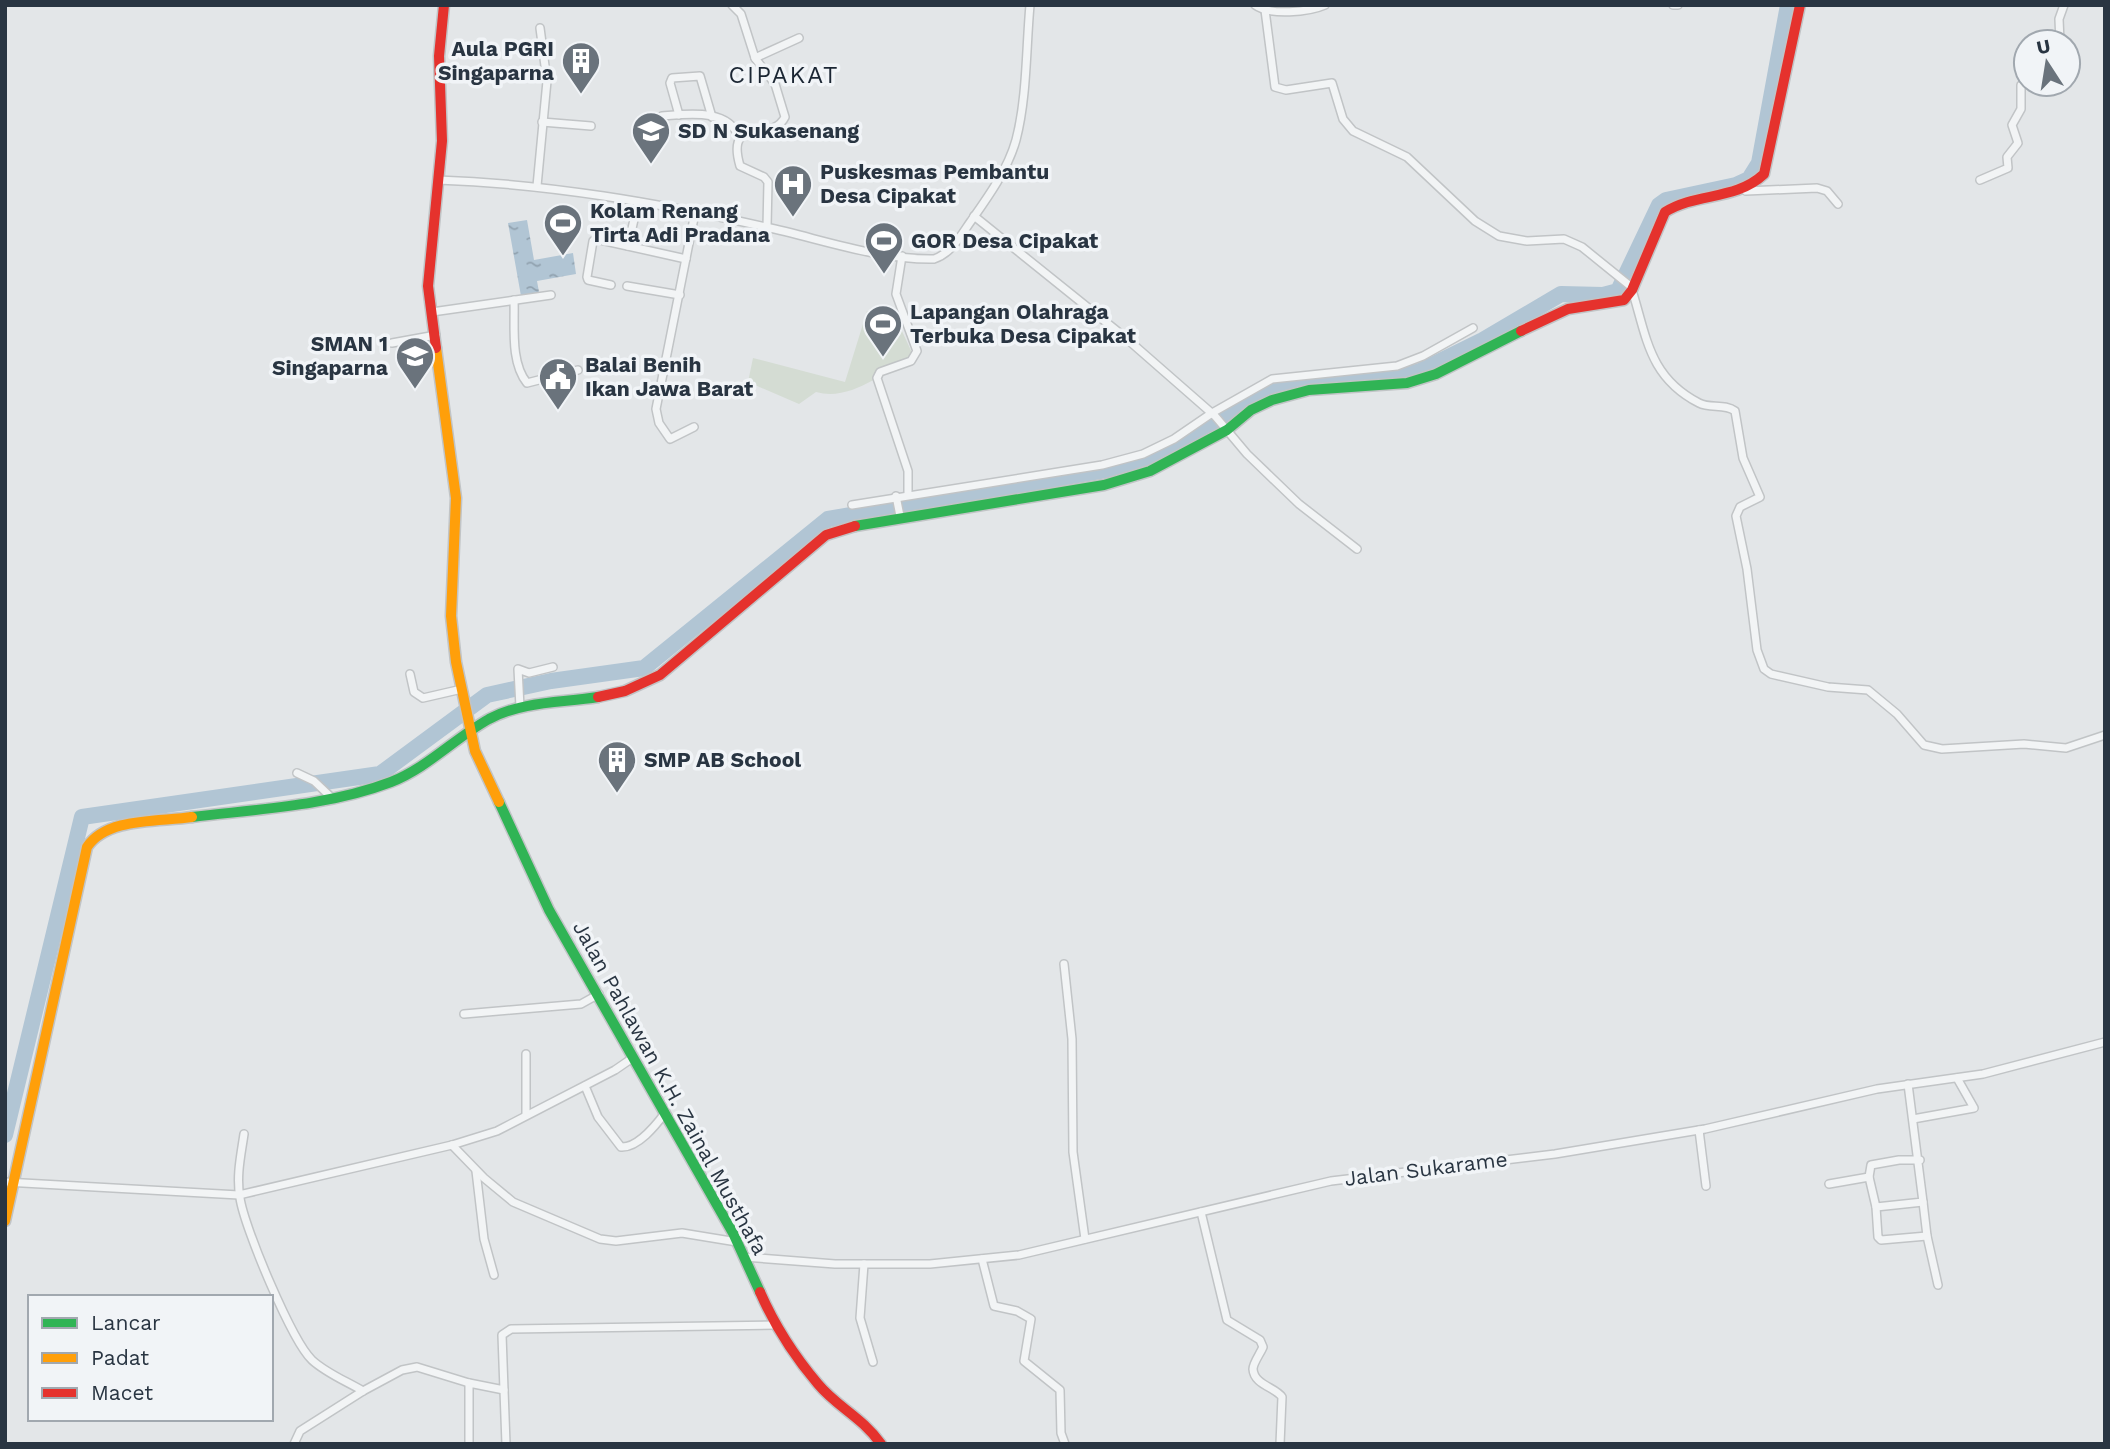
<svg xmlns="http://www.w3.org/2000/svg" width="2110" height="1449" font-family="'Work Sans',sans-serif">
  <style>
    .park { fill: #d4dcd3 }
    .water { fill: url(#water-ripples) }
    .lines { fill: none; stroke-linecap: round; stroke-linejoin: round }
    .river { stroke: #b1c5d4; stroke-width: 16 }
    .street-casing { stroke: #c1c4c6; stroke-width: 10 }
    .fast-casing { stroke: #c1c4c6; stroke-width: 13 }
    .slow-casing { stroke: #c1c4c6; stroke-width: 13 }
    .jam-casing { stroke: #c1c4c6; stroke-width: 13 }
    .street { stroke: #f2f4f5; stroke-width: 7 }
    .fast { stroke: #30b455; stroke-width: 10 }
    .slow { stroke: #ff9f0a; stroke-width: 10 }
    .jam { stroke: #e5322d; stroke-width: 10 }
    .labels { text-anchor: middle; stroke-width: 7; stroke-linejoin: round; paint-order: stroke }
    .poi-label { font-size: 21px; font-weight: bold; fill: #293542; stroke: #f1f4f7; text-anchor: start }
    .street-label { font-size: 21px; fill: #293542; stroke: #f1f4f7 }
    .quarter-label { font-size: 24px; letter-spacing: 2px; fill: #1b2633; stroke: #f1f4f7 }
  </style>
  <defs>
    <pattern id="water-ripples" width="26" height="14" patternUnits="userSpaceOnUse" patternTransform="scale(1.75)"><rect width="26" height="14" fill="#b1c5d4"/><path d="M2 4q2-2 4 0t4 0M15 11q2-2 4 0t4 0" fill="none" stroke="#90a1ae"/></pattern>
  </defs>
  <rect width="100%" height="100%" fill="#e3e6e8"/>
  <path class="park" d="M867 311 894 314 914 357C884 371 851 402 816 392L799 404 748 382 753 358 845 382Z"/>
  <path class="water" d="M527 220 534 260 573 253 576 274 537 281 539 292 521 296 508 223Z"/>
  <g class="lines">
    <path class="river" d="M5 1135 82 817 380 774 487 695 551 681 644 668 828 519 1151 462 1276 386 1297 381 1402 376 1420 371 1483 340 1561 294 1603 295 1618 291 1659 205 1666 200 1736 185 1749 179 1759 163 1788 5"/>
    <g class="street-casing">
      <g id="street">
        <path d="M732 5 741 14 755 58 775 84 785 117C772 144 725 114 740 166L764 177 768 182 767 227"/>
        <path d="M1255 5C1270 16 1309 12 1325 5"/>
        <path d="M1673 5H1678"/>
        <path d="M1265 10 1275 87 1286 90 1332 83 1343 119 1353 131 1407 157 1475 221 1499 236 1527 241 1564 239 1582 247 1629 285"/>
        <path d="M2060 42 2059 19 2064 5"/>
        <path d="M755 58 799 38"/>
        <path d="M679 115 670 83 672 78 700 76 712 117"/>
        <path d="M662 116C688 114 729 108 739 138"/>
        <path d="M542 122 591 126"/>
        <path d="M438 180C550 184 658 203 766 227 821 239 878 260 934 259 952 253 961 235 971 221 988 197 1008 169 1016 140 1027 98 1026 49 1030 5"/>
        <path d="M1980 180 2008 168 2007 157 2018 143 2012 125 2021 109V85L2026 82"/>
        <path d="M537 186 547 81 540 28"/>
        <path d="M1746 191 1817 188 1827 191 1838 204"/>
        <path d="M974 216 1127 339 1215 416 1247 454 1299 504 1357 549"/>
        <path d="M628 246 638 202"/>
        <path d="M902 256 896 294 917 351 911 361 880 372 877 378 908 471V493"/>
        <path d="M611 285 588 280 587 277 593 241 596 239 686 259"/>
        <path d="M627 286 680 295"/>
        <path d="M1632 290C1647 338 1649 377 1699 403 1710 409 1725 403 1735 411L1743 458 1760 497 1740 507 1736 516 1747 569 1757 650 1764 669 1771 674 1828 687 1868 690 1897 714 1924 745 1942 749 2024 744 2066 748 2105 735"/>
        <path d="M514 300C515 326 510 362 527 383L578 370"/>
        <path d="M432 312 551 295"/>
        <path d="M392 343 436 335"/>
        <path d="M694 427 670 439 659 423 656 409 695 213"/>
        <path d="M896 496 900 516"/>
        <path d="M852 505 1102 465 1143 454 1174 439 1212 413 1272 379 1397 366 1423 356 1473 328"/>
        <path d="M410 674 414 692 423 698 462 689"/>
        <path d="M520 707 518 669 529 673 553 667"/>
        <path d="M297 773 314 781 333 799"/>
        <path d="M1064 964 1072 1039 1073 1152 1085 1239"/>
        <path d="M464 1014 581 1004 599 994"/>
        <path d="M526 1054V1115"/>
        <path d="M1908 1084 1923 1202 1876 1207 1869 1177 1871 1165 1899 1160H1920"/>
        <path d="M585 1086 598 1117 621 1147C638 1148 656 1125 665 1113"/>
        <path d="M1913 1119 1974 1108 1957 1078"/>
        <path d="M1699 1130 1706 1186"/>
        <path d="M244 1134C241 1155 236 1176 240 1198 244 1227 292 1341 312 1360 326 1373 346 1381 363 1391"/>
        <path d="M452 1145 484 1178 513 1202 600 1239 616 1241 682 1233 737 1242"/>
        <path d="M476 1171 484 1239 494 1275"/>
        <path d="M5 1182 239 1195 452 1145 497 1131 615 1070 631 1059"/>
        <path d="M1829 1184 1869 1177"/>
        <path d="M1923 1202 1927 1236 1938 1285"/>
        <path d="M1876 1207 1878 1237 1881 1240 1927 1236"/>
        <path d="M1201 1212 1227 1320 1260 1340 1263 1347C1260 1354 1253 1363 1253 1369 1254 1385 1275 1387 1282 1397L1280 1444"/>
        <path d="M744 1257 835 1264H930L1019 1255 1331 1181 1555 1154 1705 1129 1877 1089 1983 1074 2105 1042"/>
        <path d="M982 1259 994 1306 1017 1311 1031 1319 1024 1361 1060 1390 1061 1433 1065 1444"/>
        <path d="M864 1264 860 1318 873 1362"/>
        <path d="M504 1390 506 1444"/>
        <path d="M294 1444 300 1431 363 1391 402 1370 417 1367 469 1383"/>
        <path d="M469 1444V1383L504 1390 502 1335 511 1329 776 1325"/>
      </g>
    </g>
    <g class="fast-casing">
      <g id="fast">
        <path d="M855 526 1104 485 1150 471 1227 430 1251 410 1272 400 1309 390 1407 383 1436 374 1521 331"/>
        <path d="M499 802 549 910 733 1233 760 1292"/>
        <path d="M192 817C258 809 328 806 391 782 427 768 455 738 489 719 523 701 561 703 598 697"/>
      </g>
    </g>
    <g class="slow-casing">
      <g id="slow">
        <path d="M436 348 456 498 451 616 456 662 475 751 499 802"/>
        <path d="M5 1221 87 847C107 817 159 822 192 817"/>
      </g>
    </g>
    <g class="jam-casing">
      <g id="jam">
        <path d="M1521 331 1568 309 1624 300 1632 290 1665 212C1697 192 1735 201 1764 174L1800 5"/>
        <path d="M436 348 428 286 442 141 439 56 444 5"/>
        <path d="M598 697 625 691 660 675 826 535 855 526"/>
        <path d="M760 1292C774 1324 795 1357 818 1384 837 1407 862 1417 881 1444"/>
      </g>
    </g>
    <use href="#street" class="street"/>
    <use href="#fast" class="fast"/>
    <use href="#slow" class="slow"/>
    <use href="#jam" class="jam"/>
  </g>
  <defs>
    <g id="building-pin" transform="scale(2.0125)"><path d="M0 17L-7.5 6A9.5 9.5 0 1 1 7.5 6Z" fill="#6a737c" stroke="#f1f4f7"/><path d="M-4-6H4V6H1V3H-1V6H-4ZM-2.5-4.3h1.7v1.8h-1.7ZM.8-4.3h1.7v1.8H.8ZM-2.5-1h1.7V.8h-1.7ZM.8-1h1.7V.8H.8Z" fill="#fff"/></g>
    <g id="school-pin" transform="scale(2.0125)"><path d="M0 17L-7.5 6A9.5 9.5 0 1 1 7.5 6Z" fill="#6a737c" stroke="#f1f4f7"/><path d="M0-5L7-2L0 1L-7-2ZM-4 1L0 2.5L4 1V4Q0 6-4 4Z" fill="#fff"/></g>
    <g id="hospital-pin" transform="scale(2.0125)"><path d="M0 17L-7.5 6A9.5 9.5 0 1 1 7.5 6Z" fill="#6a737c" stroke="#f1f4f7"/><path d="M-5-5h3v3.5h4V-5h3V5h-3V1.5h-4V5h-3Z" fill="#fff"/></g>
    <g id="stadium-pin" transform="scale(2.0125)"><path d="M0 17L-7.5 6A9.5 9.5 0 1 1 7.5 6Z" fill="#6a737c" stroke="#f1f4f7"/><path d="M0-5a6.5 5 0 1 0 0 10a6.5 5 0 1 0 0-10ZM-3.5-1.8h7v3.6h-7Z" fill="#fff"/></g>
    <g id="civic-pin" transform="scale(2.0125)"><path d="M0 17L-7.5 6A9.5 9.5 0 1 1 7.5 6Z" fill="#6a737c" stroke="#f1f4f7"/><path d="M-.6-6.5H3V-4.5H.6V-3L4-1V1h2V6H-6V1h2V-1L-.6-3ZM-1.2 2.5V6h2.4V2.5Z" fill="#fff"/></g>
  </defs>
  <g fill-rule="evenodd">
    <use href="#building-pin" x="581" y="61"/>
    <use href="#school-pin" x="651" y="131"/>
    <use href="#hospital-pin" x="793" y="184"/>
    <use href="#stadium-pin" x="563" y="223"/>
    <use href="#stadium-pin" x="884" y="241"/>
    <use href="#stadium-pin" x="883" y="324"/>
    <use href="#school-pin" x="415" y="356"/>
    <use href="#civic-pin" x="558" y="377"/>
    <use href="#building-pin" x="617" y="760"/>
  </g>
  <g class="labels">
    <g class="poi-label">
      <text x="554" y="56" text-anchor="end">Aula PGRI<tspan x="554" dy="24">Singaparna</tspan></text>
      <text x="678" y="138">SD N Sukasenang</text>
      <text x="820" y="179">Puskesmas Pembantu<tspan x="820" dy="24">Desa Cipakat</tspan></text>
      <text x="590" y="218">Kolam Renang<tspan x="590" dy="24">Tirta Adi Pradana</tspan></text>
      <text x="911" y="248">GOR Desa Cipakat</text>
      <text x="910" y="319">Lapangan Olahraga<tspan x="910" dy="24">Terbuka Desa Cipakat</tspan></text>
      <text x="388" y="351" text-anchor="end">SMAN 1<tspan x="388" dy="24">Singaparna</tspan></text>
      <text x="585" y="372">Balai Benih<tspan x="585" dy="24">Ikan Jawa Barat</tspan></text>
      <text x="644" y="767">SMP AB School</text>
    </g>
    <g class="street-label">
      <text transform="translate(670 1088) rotate(61)" y="7">Jalan Pahlawan K.H. Zainal Musthafa</text>
      <text transform="translate(1426 1169) rotate(-7)" y="7">Jalan Sukarame</text>
    </g>
    <g class="quarter-label">
      <text x="784" y="83">CIPAKAT</text>
    </g>
  </g>
  <rect width="2110" height="1449" fill="none" stroke="#293542" stroke-width="14"/>
  <rect x="28" y="1295" width="245" height="126" fill="#f1f4f7" stroke="#a1a8af" stroke-width="2"/>
  <rect x="42" y="1318" width="35" height="10" fill="#30b455" stroke="#a1a8af" stroke-width="2"/>
  <text x="91" y="1330" font-size="21" fill="#293542">Lancar</text>
  <rect x="42" y="1353" width="35" height="10" fill="#ff9f0a" stroke="#a1a8af" stroke-width="2"/>
  <text x="91" y="1365" font-size="21" fill="#293542">Padat</text>
  <rect x="42" y="1388" width="35" height="10" fill="#e5322d" stroke="#a1a8af" stroke-width="2"/>
  <text x="91" y="1400" font-size="21" fill="#293542">Macet</text>
  <g transform="translate(2047 63) rotate(348)"><circle r="33" fill="#f1f4f7" stroke="#a1a8af" stroke-width="2"/>
  <path d="M0-5L12 26L0 18L-12 26Z" fill="#6a737c"/>
  <text y="-10" font-size="19" font-weight="bold" text-anchor="middle" fill="#293542">U</text>
  </g>
</svg>
